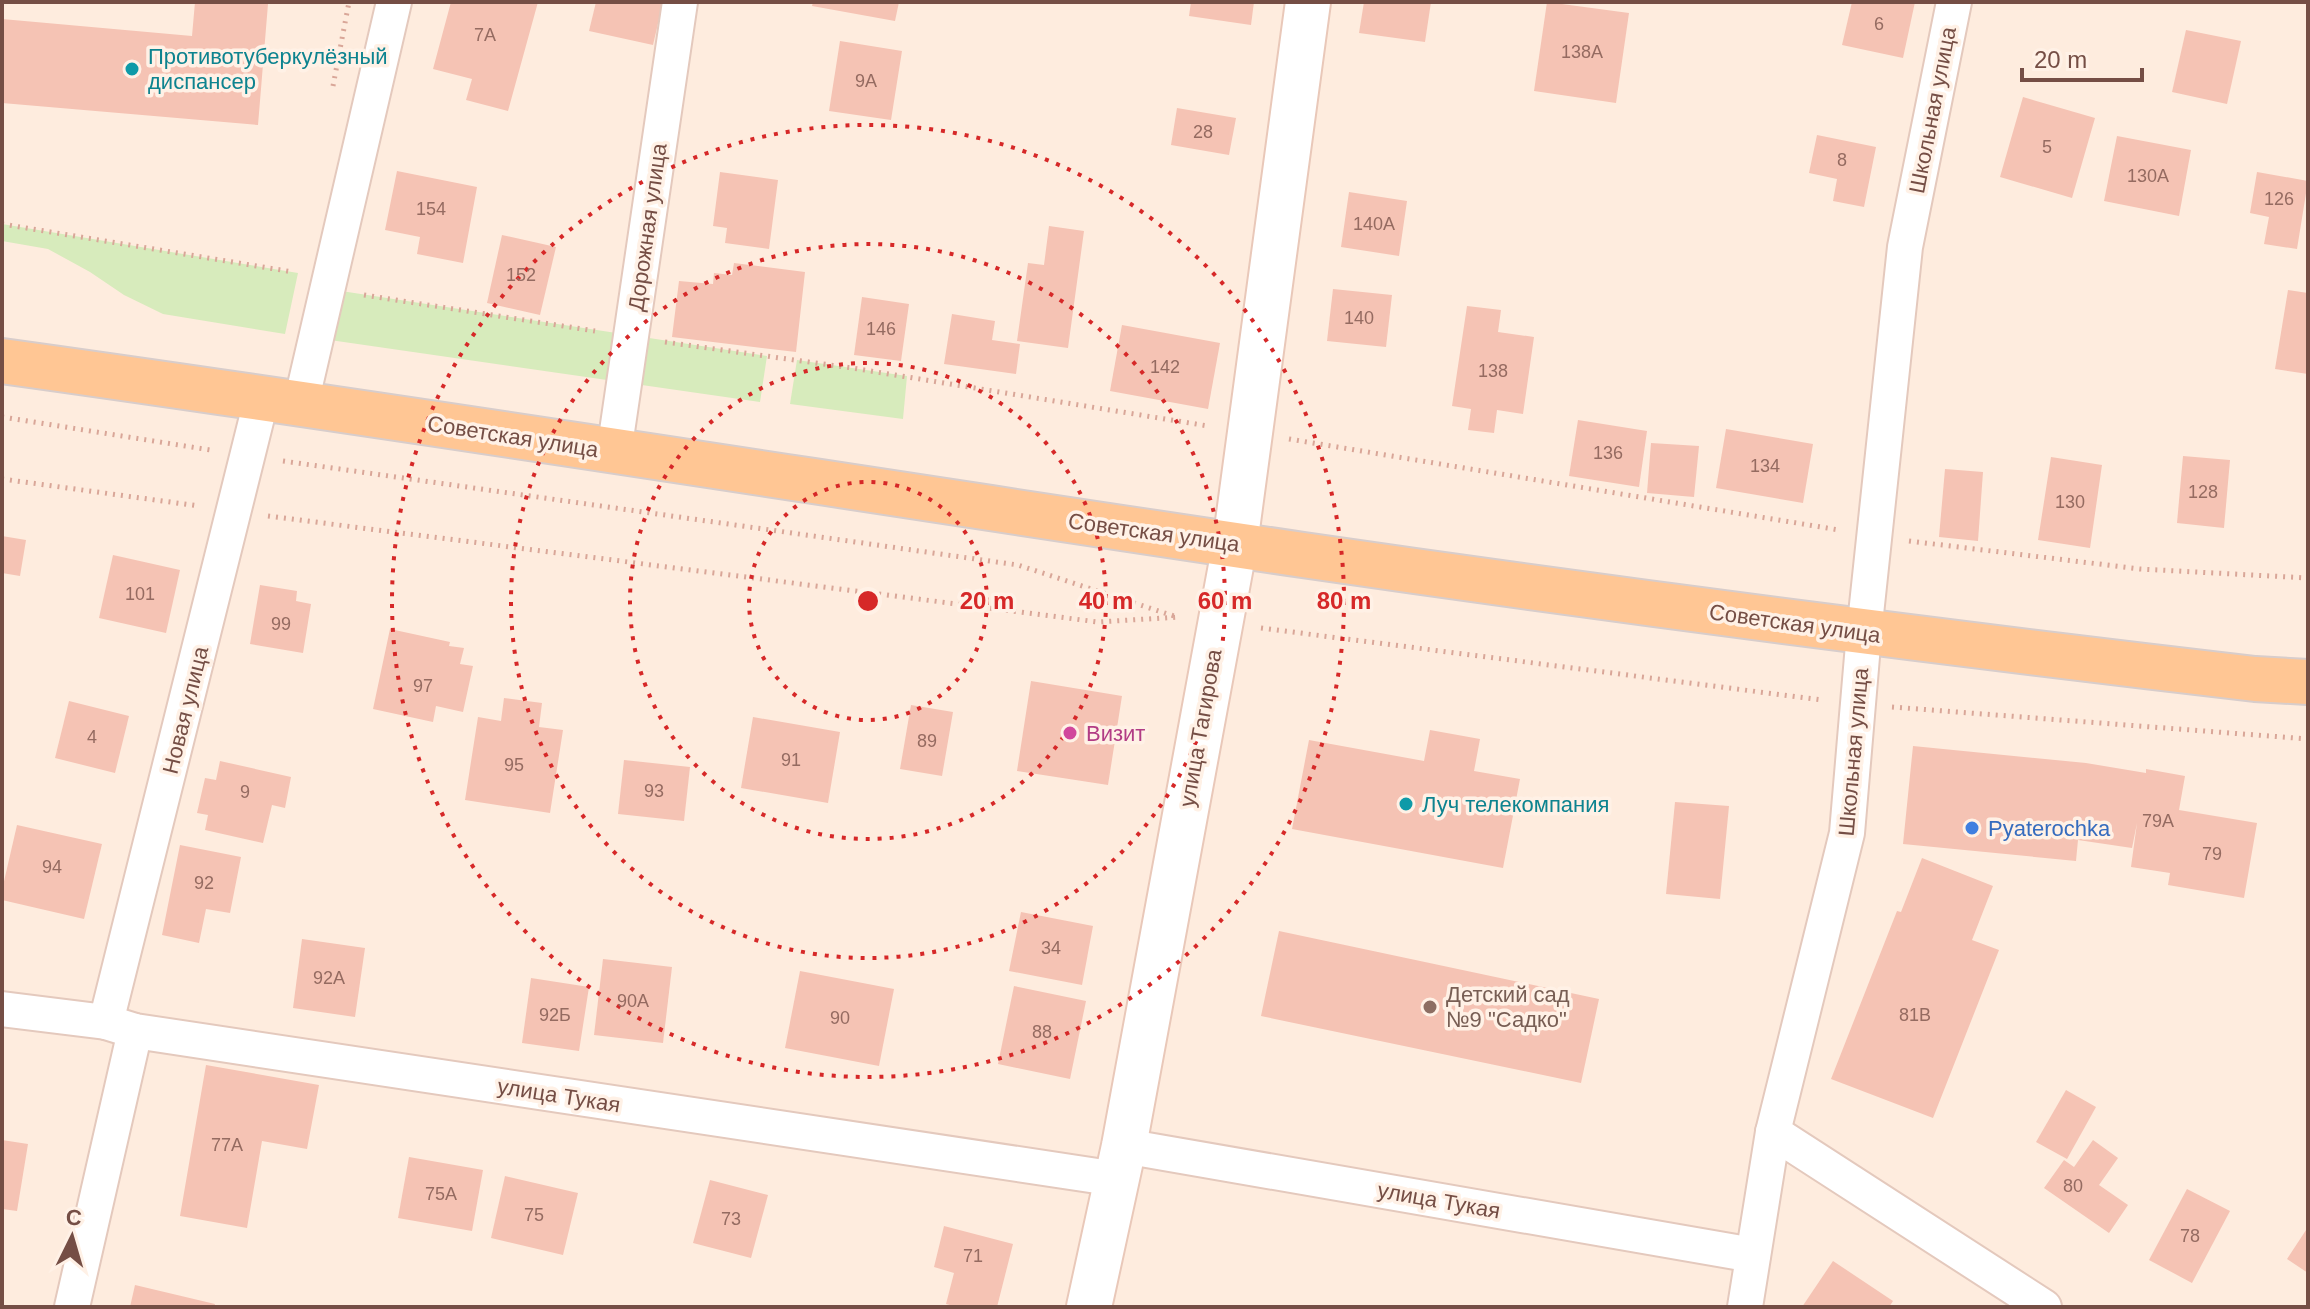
<svg xmlns="http://www.w3.org/2000/svg" width="2310" height="1309" font-family="Helvetica,sans-serif">
  <style>
    .green { fill: #d7ebbc }
    .building { fill: #f5c3b4 }
    .lines { fill: none; stroke-linecap: round; stroke-linejoin: round }
    .street-casing { stroke: #e4c9bd; stroke-width: 38 }
    .secondary-casing { stroke: #e9c8b9; stroke-width: 48 }
    .primary-casing { stroke: #d8cdcb; stroke-width: 48 }
    .path { stroke: #d9a698; stroke-width: 5; stroke-dasharray: 2 6; stroke-linecap: butt }
    .street { stroke: #fff; stroke-width: 34 }
    .secondary { stroke: #fff; stroke-width: 44 }
    .primary { stroke: #ffc694; stroke-width: 44 }
    .ring { fill: none; stroke: #d62828; stroke-width: 4; stroke-dasharray: 4 8 }
    .culture-dot { fill: #0f9aa8; stroke: #fff1e6; stroke-width: 3 }
    .hotel-dot { fill: #d1479c; stroke: #fff1e6; stroke-width: 3 }
    .shop-dot { fill: #3f7fe0; stroke: #fff1e6; stroke-width: 3 }
    .education-dot { fill: #8d6e63; stroke: #fff1e6; stroke-width: 3 }
    .labels { text-anchor: middle; stroke-width: 7; stroke-linejoin: round; paint-order: stroke }
    .number-label { font-size: 18px; fill: #956b61 }
    .culture-label { font-size: 22px; fill: #0d838f; stroke: #fff1e6; text-anchor: start }
    .street-label { font-size: 22px; fill: #754e45; stroke: #fff1e6 }
    .hotel-label { font-size: 22px; fill: #b23c85; stroke: #fff1e6; text-anchor: start }
    .shop-label { font-size: 22px; fill: #366cbe; stroke: #fff1e6; text-anchor: start }
    .education-label { font-size: 22px; fill: #785e54; stroke: #fff1e6; text-anchor: start }
    .centre { fill: #d62828; stroke: #fff1e6; stroke-width: 4 }
    .ring-label { font-size: 24px; text-anchor: middle; font-weight: bold; fill: #d62828; stroke: #fff1e6; stroke-width: 7; stroke-linejoin: round; paint-order: stroke }
  </style>
  <rect width="100%" height="100%" fill="#feecde"/>
  <g class="green">
    <path d="M2 224 298 273 285 334 163 314 124 295 90 272 48 249 2 241Z"/>
    <path d="M328 289 767 356 760 402 316 338Z"/>
    <path d="M797 360 907 376 903 419 790 404Z"/>
  </g>
  <g class="building">
    <path d="M195 2 268 4 258 125 2 103V19L192 36Z"/>
    <path d="M451 2H538L508 111 466 100 472 79 433 69Z"/>
    <path d="M596 2H663L653 45 589 31Z"/>
    <path d="M813 2H899L895 21 812 6Z"/>
    <path d="M1191 2H1254L1251 25 1189 16Z"/>
    <path d="M1364 2H1431L1425 42 1359 33Z"/>
    <path d="M1547 2 1629 13 1616 103 1534 91Z"/>
    <path d="M1852 2H1915L1903 58 1842 45Z"/>
    <path d="M2186 30 2241 41 2227 104 2172 92Z"/>
    <path d="M840 41 902 51 891 120 829 111Z"/>
    <path d="M2023 97 2095 118 2072 198 2000 177Z"/>
    <path d="M1177 108 1236 118 1229 155 1171 145Z"/>
    <path d="M1817 135 1876 147 1864 207 1833 201 1837 179 1809 173Z"/>
    <path d="M2117 136 2191 150 2179 216 2104 201Z"/>
    <path d="M397 171 477 187 463 263 417 254 420 237 385 230Z"/>
    <path d="M720 172 778 180 769 249 725 243 727 228 713 226Z"/>
    <path d="M2257 172 2308 181 2297 249 2264 244 2269 217 2250 213Z"/>
    <path d="M1349 192 1407 201 1399 256 1341 247Z"/>
    <path d="M1049 226 1084 231 1068 348 1017 341 1028 263 1044 265Z"/>
    <path d="M502 235 556 247 540 315 487 303Z"/>
    <path d="M734 263 805 272 796 352 672 337 679 281 713 284 714 273 732 275Z"/>
    <path d="M1333 289 1392 295 1386 347 1327 341Z"/>
    <path d="M2288 290 2308 293V374L2275 369Z"/>
    <path d="M862 297 909 304 901 361 854 355Z"/>
    <path d="M1467 306 1501 310 1498 332 1534 337 1523 414 1497 410 1494 433 1468 430 1471 409 1452 406Z"/>
    <path d="M952 314 995 321 992 340 1020 344 1016 374 944 364Z"/>
    <path d="M1122 325 1220 343 1208 409 1110 391Z"/>
    <path d="M1578 420 1647 431 1639 487 1569 476Z"/>
    <path d="M1726 429 1813 444 1803 503 1716 488Z"/>
    <path d="M1651 443 1699 446 1694 497 1647 493Z"/>
    <path d="M2183 456 2230 460 2224 528 2177 523Z"/>
    <path d="M2051 457 2102 465 2090 548 2038 540Z"/>
    <path d="M1945 469 1983 472 1978 541 1939 537Z"/>
    <path d="M2 536 26 540 20 576 2 573Z"/>
    <path d="M113 555 180 570 166 633 99 618Z"/>
    <path d="M260 585 297 591 296 601 311 604 303 653 250 644Z"/>
    <path d="M390 629 450 642 449 646 464 648 460 664 473 666 463 712 436 706 433 722 373 709Z"/>
    <path d="M1031 681 1122 696 1108 785 1017 771Z"/>
    <path d="M504 698 542 703 539 727 563 730 550 813 465 800 478 717 501 721Z"/>
    <path d="M69 701 129 716 115 773 55 758Z"/>
    <path d="M911 705 953 712 942 776 900 769Z"/>
    <path d="M753 717 840 732 828 803 741 788Z"/>
    <path d="M1430 730 1480 739 1474 771 1520 779 1503 868 1292 829 1309 740 1424 761Z"/>
    <path d="M1913 746 2086 763 2146 773V769L2185 776 2179 810 2257 823 2244 898 2168 885 2170 873 2131 867 2137 823 2132 848 2078 840 2076 861 1903 844Z"/>
    <path d="M624 760 690 767 684 821 618 814Z"/>
    <path d="M220 761 291 777 285 808 272 805 263 843 205 830 208 815 197 813 205 778 216 780Z"/>
    <path d="M1675 802 1729 806 1720 899 1666 894Z"/>
    <path d="M17 825 102 844 84 919 2 900V890Z"/>
    <path d="M180 845 241 857 230 913 206 909 199 943 162 935Z"/>
    <path d="M1922 858 1993 886 1972 940 1999 950 1933 1118 1831 1079 1897 911 1901 912Z"/>
    <path d="M1021 912 1093 926 1082 985 1009 971Z"/>
    <path d="M1279 931 1599 999 1581 1083 1261 1016Z"/>
    <path d="M302 939 365 948 355 1017 293 1008Z"/>
    <path d="M603 959 672 967 663 1043 594 1035Z"/>
    <path d="M800 971 894 989 879 1066 785 1048Z"/>
    <path d="M531 978 589 987 579 1051 522 1043Z"/>
    <path d="M1014 986 1086 1001 1070 1079 998 1064Z"/>
    <path d="M206 1065 319 1085 307 1149 262 1141 247 1228 180 1216Z"/>
    <path d="M2066 1090 2096 1107 2067 1159 2036 1142Z"/>
    <path d="M2 1140 28 1144 17 1211 2 1209Z"/>
    <path d="M2093 1140 2118 1158 2099 1185 2128 1205 2109 1233 2044 1188 2064 1160 2074 1167Z"/>
    <path d="M409 1157 483 1170 472 1231 398 1218Z"/>
    <path d="M505 1176 578 1193 563 1255 491 1238Z"/>
    <path d="M710 1180 768 1195 751 1258 693 1243Z"/>
    <path d="M2187 1189 2230 1211 2192 1283 2149 1260Z"/>
    <path d="M944 1226 1013 1244 997 1307H957L946 1304 954 1273 934 1267Z"/>
    <path d="M2308 1227V1273L2287 1259Z"/>
    <path d="M1833 1261 1893 1301 1889 1307H1802Z"/>
    <path d="M135 1285 215 1304 214 1307H130Z"/>
  </g>
  <g class="lines">
    <g class="street-casing">
      <g id="street">
        <path d="M301 403 394 2"/>
        <path d="M614 452 680 2"/>
        <path d="M2 1009 106 1022 135 1031 1117 1179"/>
        <path d="M106 1022 262 397"/>
        <path d="M1773 1132 2044 1307"/>
        <path d="M1124 1146 1753 1255"/>
        <path d="M72 1307 135 1031"/>
        <path d="M1745 1307 1773 1132 1847 833 1864 633 1905 247 1954 2"/>
      </g>
    </g>
    <g class="secondary-casing">
      <path id="secondary" d="M1089 1307 1124 1146 1235 544 1308 2"/>
    </g>
    <g class="primary-casing">
      <path id="primary" d="M2 361C436 421 869 491 1303 555 1620 601 1937 642 2255 679L2308 682"/>
    </g>
    <g class="path">
      <path d="M333 86 349 2"/>
      <path d="M2 224 293 272"/>
      <path d="M364 295 595 331"/>
      <path d="M665 342 852 368 1208 426"/>
      <path d="M2 417 210 450"/>
      <path d="M1289 439 1839 530"/>
      <path d="M283 461 1018 565 1174 616"/>
      <path d="M2 479 199 506"/>
      <path d="M268 516 1098 622 1180 617"/>
      <path d="M1909 541 2140 569 2308 578"/>
      <path d="M1261 628 1822 700"/>
      <path d="M1892 707 2308 739"/>
    </g>
    <use href="#street" class="street"/>
    <use href="#secondary" class="secondary"/>
    <use href="#primary" class="primary"/>
  </g>
  <g class="ring">
    <circle cx="868" cy="601" r="119"/>
    <circle cx="868" cy="601" r="238"/>
    <circle cx="868" cy="601" r="357"/>
    <circle cx="868" cy="601" r="476"/>
  </g>
  <g class="culture-dot">
    <circle cx="132" cy="69" r="8"/>
    <circle cx="1406" cy="804" r="8"/>
  </g>
  <circle class="hotel-dot" cx="1070" cy="733" r="8"/>
  <circle class="shop-dot" cx="1972" cy="828" r="8"/>
  <circle class="education-dot" cx="1430" cy="1007" r="8"/>
  <g class="labels">
    <g class="number-label">
      <text x="1879" y="30">6</text>
      <text x="485" y="41">7А</text>
      <text x="1582" y="58">138А</text>
      <text x="866" y="87">9А</text>
      <text x="1203" y="138">28</text>
      <text x="2047" y="153">5</text>
      <text x="1842" y="166">8</text>
      <text x="2148" y="182">130А</text>
      <text x="2279" y="205">126</text>
      <text x="431" y="215">154</text>
      <text x="1374" y="230">140А</text>
      <text x="521" y="281">152</text>
      <text x="1359" y="324">140</text>
      <text x="881" y="335">146</text>
      <text x="1165" y="373">142</text>
      <text x="1493" y="377">138</text>
      <text x="1608" y="459">136</text>
      <text x="1765" y="472">134</text>
      <text x="2203" y="498">128</text>
      <text x="2070" y="508">130</text>
      <text x="140" y="600">101</text>
      <text x="281" y="630">99</text>
      <text x="423" y="692">97</text>
      <text x="92" y="743">4</text>
      <text x="927" y="747">89</text>
      <text x="791" y="766">91</text>
      <text x="514" y="771">95</text>
      <text x="654" y="797">93</text>
      <text x="245" y="798">9</text>
      <text x="2158" y="827">79А</text>
      <text x="2212" y="860">79</text>
      <text x="52" y="873">94</text>
      <text x="204" y="889">92</text>
      <text x="1051" y="954">34</text>
      <text x="329" y="984">92А</text>
      <text x="633" y="1007">90А</text>
      <text x="555" y="1021">92Б</text>
      <text x="1915" y="1021">81В</text>
      <text x="840" y="1024">90</text>
      <text x="1042" y="1038">88</text>
      <text x="227" y="1151">77А</text>
      <text x="2073" y="1192">80</text>
      <text x="441" y="1200">75А</text>
      <text x="534" y="1221">75</text>
      <text x="731" y="1225">73</text>
      <text x="2190" y="1242">78</text>
      <text x="973" y="1262">71</text>
    </g>
    <g class="culture-label">
      <text x="148" y="64">Противотуберкулёзный<tspan x="148" dy="25">диспансер</tspan></text>
      <text x="1422" y="812">Луч телекомпания</text>
    </g>
    <g class="street-label">
      <text transform="translate(1932 110) rotate(-79)" y="8">Школьная улица</text>
      <text transform="translate(647 227) rotate(-82)" y="8">Дорожная улица</text>
      <text transform="translate(513 436) rotate(9)" y="8">Советская улица</text>
      <text transform="translate(1154 532) rotate(8)" y="8">Советская улица</text>
      <text transform="translate(1795 623) rotate(8)" y="8">Советская улица</text>
      <text transform="translate(185 710) rotate(-76)" y="8">Новая улица</text>
      <text transform="translate(1200 728) rotate(-80)" y="8">улица Тагирова</text>
      <text transform="translate(1853 752) rotate(-85)" y="8">Школьная улица</text>
      <text transform="translate(559 1095) rotate(9)" y="8">улица Тукая</text>
      <text transform="translate(1439 1200) rotate(10)" y="8">улица Тукая</text>
    </g>
    <g class="hotel-label">
      <text x="1086" y="741">Визит</text>
    </g>
    <g class="shop-label">
      <text x="1988" y="836">Pyaterochka</text>
    </g>
    <g class="education-label">
      <text x="1446" y="1002">Детский сад<tspan x="1446" dy="25">№9 "Садко"</tspan></text>
    </g>
  </g>
  <circle cx="868" cy="601" r="12" class="centre"/>
  <g class="ring-label">
    <text x="987" y="609">20 m</text>
    <text x="1106" y="609">40 m</text>
    <text x="1225" y="609">60 m</text>
    <text x="1344" y="609">80 m</text>
  </g>
  <rect width="2310" height="1309" fill="none" stroke="#754e45" stroke-width="8"/>
  <g transform="translate(72 1237) rotate(5)" stroke="#fff1e6" stroke-width="6" paint-order="stroke">
  <path d="M0-6L14 30L0 20L-14 30Z" fill="#754e45"/>
  <text y="-12" font-size="22" font-weight="bold" text-anchor="middle" fill="#754e45">С</text>
  </g>
  <path d="M2022 68v12h120v-12" fill="none" stroke="#754e45" stroke-width="4"/>
  <text x="2034" y="68" font-size="24" fill="#754e45" stroke="#fff1e6" stroke-width="6" paint-order="stroke">20 m</text>
</svg>
